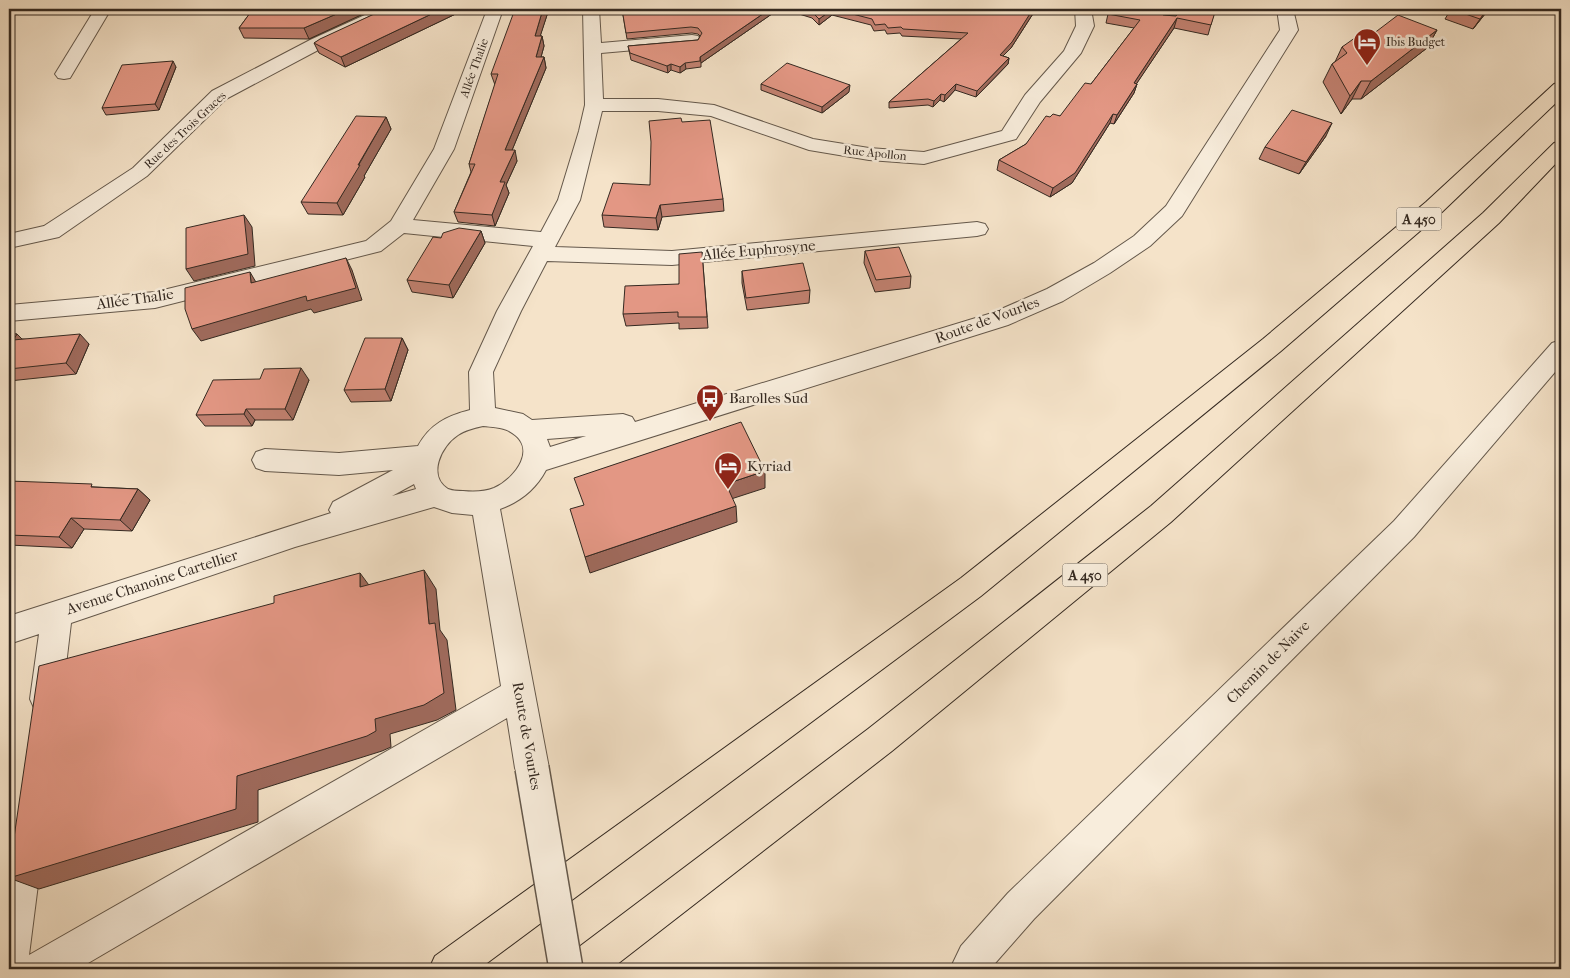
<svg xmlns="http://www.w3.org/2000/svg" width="1570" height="978" font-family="'IM FELL French Canon',serif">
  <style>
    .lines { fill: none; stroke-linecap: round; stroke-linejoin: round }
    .street-casing { stroke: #64584b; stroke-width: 2 }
    .highway-casing { stroke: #342921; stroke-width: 2 }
    .street { fill: #f8eddc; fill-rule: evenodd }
    .highway { fill: #f5e3c9; fill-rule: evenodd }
    .street-bridge-casing { stroke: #64584b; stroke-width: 36; stroke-linecap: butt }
    .street-bridge { stroke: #f8eddc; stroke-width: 33 }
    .wall { fill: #c38272; stroke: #342921 }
    .shaded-wall { fill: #9f6a5c; stroke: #342921 }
    .building { fill: #e39784; stroke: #342921 }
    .labels { text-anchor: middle; stroke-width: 5; stroke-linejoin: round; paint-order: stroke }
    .far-poi-label { font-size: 12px; fill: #342921; stroke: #f8eddc; text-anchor: start }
    .far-street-label { font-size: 12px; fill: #342921; stroke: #f8eddc }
    .shield { fill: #f8eddc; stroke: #6f6459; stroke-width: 1 }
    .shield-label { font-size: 14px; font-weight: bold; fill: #342921 }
    .street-label { font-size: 15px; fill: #342921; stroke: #f8eddc }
    .poi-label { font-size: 15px; fill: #342921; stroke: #f8eddc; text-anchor: start }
  </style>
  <rect width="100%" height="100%" fill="#f5e3c9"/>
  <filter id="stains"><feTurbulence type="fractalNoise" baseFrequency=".004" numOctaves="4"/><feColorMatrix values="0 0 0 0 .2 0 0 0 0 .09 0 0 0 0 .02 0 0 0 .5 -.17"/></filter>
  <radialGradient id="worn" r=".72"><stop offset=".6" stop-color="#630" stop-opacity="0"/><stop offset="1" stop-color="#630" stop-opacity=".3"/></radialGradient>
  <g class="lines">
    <g class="street-casing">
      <g id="street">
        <path d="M95 9H111L70 78 64 79 58 78 55 74Z"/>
        <path d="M378 9H399L397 13 322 48 226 99 147 176 59 237 9 248V234L44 226 133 168 212 91 310 40Z"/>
        <path d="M583 9H599L601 43 692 35 698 36 701 40 698 44 692 45 601 53 603 99H658L714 105 813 139 869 148 924 152 1002 131 1025 95 1064 51 1076 26 1075 9H1091L1094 26 1081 53 1040 102 1016 139 924 164 869 160 809 150 711 116 658 111H602L580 200 555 247 672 251 977 222 985 224 988 229 985 234 977 236 672 265 547 261 521 311 493 372 495 408 523 414 532 420 623 414 632 417 635 422 992 313 1047 289 1094 263 1134 236 1166 206 1280 30 1277 9H1293L1298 30 1182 216 1150 246 1110 273 1063 301 1008 325 546 470C536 489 520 502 500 509L549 768 544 780 532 785 520 780 515 768 507 718 78 969H9V841L12 832 25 827 38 832 43 845 29 955 501 686 473 515 452 513 434 507 295 547 71 623 62 699 57 710 46 714 35 710 30 699 39 634 9 644V616L331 513 329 510 333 502 393 470 339 475 265 471 256 468 252 460 256 452 265 449 339 453 418 446C430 424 447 416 470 410L469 372 497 311 533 246 404 233 381 251 155 308 9 321V305L155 292 366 241 391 221 434 149 485 15 487 11H499L501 15 454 149 413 220 541 232 558 200 579 131 585 105ZM483 426C491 427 502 427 509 431 539 447 516 478 494 488 484 492 474 492 463 491 459 491 453 491 448 489 427 476 441 446 458 435 465 430 474 428 483 426ZM586 436 550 447 547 439ZM414 484 416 489 392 496Z"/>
        <path d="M1160 9H1176V19L1173 23H1161L1158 19Z"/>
        <path d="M1561 340V365L1414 537 1034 919 990 969H950L961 946 1008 893 1394 521 1552 343Z"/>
      </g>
    </g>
    <g class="highway-casing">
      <g id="highway">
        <path d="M1561 82V98L1442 212 1281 351 981 596 479 969H429L435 956 961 578 1263 339 1426 202 1554 84Z"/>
        <path d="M1561 141V158L1499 223 1171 522 892 751 611 969H561L567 956 868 729 1151 506 1483 213 1554 143Z"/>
      </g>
    </g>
    <use href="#street" class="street"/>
    <use href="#highway" class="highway"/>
    <g class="street-bridge-casing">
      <path id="street-bridge" d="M532 768 566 969"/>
    </g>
    <use href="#street-bridge" class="street-bridge"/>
  </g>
  <g class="wall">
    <path d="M253 9H374L309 39 244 38 239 28Z"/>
    <path d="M385 9H466L345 67 319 53 314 43Z"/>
    <path d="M549 9 540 36H542L544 46 541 57H544L546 68 512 150 517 161 506 185 509 193 495 226 458 222 454 212 471 172 469 164 495 85 491 74Z"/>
    <path d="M622 9H779L701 63V67L686 69 680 73 671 70 668 73 631 60 628 46 698 40 700 36 698 34 692 33 627 39Z"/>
    <path d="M783 9H1036L1011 48 1003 56 1009 58 1008 64 976 97 955 90 944 102 940 100 933 107 928 105 889 108V102L961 39 902 36 900 33 887 34 885 30 874 31 871 25 832 15 819 25 812 18Z"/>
    <path d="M1177 9H1217L1215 10 1208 35 1174 28 1136 84H1137L1134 93 1114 124 1110 123 1072 183 1050 197 997 170 999 160 1026 144 1050 117 1060 116 1091 84 1134 28 1106 23 1108 14 1159 10 1163 15 1176 16 1177 14Z"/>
    <path d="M1451 9H1489L1473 29 1445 19Z"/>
    <path d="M1437 30 1427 48 1361 99H1352L1341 114 1323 82 1332 64 1335 62 1342 47 1373 34Z"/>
    <path d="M176 67 159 110 106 115 102 108Z"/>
    <path d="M761 84 849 92 822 113 761 90Z"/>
    <path d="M386 117 391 129 364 176 365 177 343 215 308 214 301 202Z"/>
    <path d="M682 122 723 199 724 211 662 217 658 230 604 227 602 215 650 185Z"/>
    <path d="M1326 136 1299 174 1259 159 1265 147Z"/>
    <path d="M481 231 485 243 453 298 412 292 407 280 441 238Z"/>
    <path d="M865 251 911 276 910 288 875 292 864 263Z"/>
    <path d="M702 252 708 328 679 329V323L626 326 623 314 679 284Z"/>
    <path d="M742 271 810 290 809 303 747 310 742 283Z"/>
    <path d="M9 334H17L22 339 89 344 76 374 9 381Z"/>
    <path d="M402 338 408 350 391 401 351 402 344 390Z"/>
    <path d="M309 380 293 420H255L252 426H205L196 415Z"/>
    <path d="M9 481 95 487 138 489 150 500 132 531 84 529 72 548 9 545Z"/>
  </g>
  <g class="shaded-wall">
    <path d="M348 9H374L309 39 304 28Z"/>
    <path d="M442 9H466L345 67 341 57Z"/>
    <path d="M543 9H549L537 46 535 36Z"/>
    <path d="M770 9H779L701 63 700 57Z"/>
    <path d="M833 9 832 15 819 25V19Z"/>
    <path d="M1033 9H1036L1011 48 998 61 1000 55Z"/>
    <path d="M1487 9H1489L1473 29Z"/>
    <path d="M1177 18 1174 28 1131 92 1134 83Z"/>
    <path d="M1437 30 1427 48 1361 99 1371 81Z"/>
    <path d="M542 36 544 46 538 68 536 57Z"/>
    <path d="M544 57 546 68 508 160 505 150Z"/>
    <path d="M1009 58 1008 64 976 97 977 91Z"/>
    <path d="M173 61 176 67 159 110 155 104Z"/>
    <path d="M685 63 686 69 680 73V67Z"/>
    <path d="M671 64V70L668 73 667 66Z"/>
    <path d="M1361 81 1352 99 1341 114 1350 96Z"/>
    <path d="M956 84 955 90 944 102 945 95Z"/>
    <path d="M1137 84 1134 93 1114 124 1117 115Z"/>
    <path d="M850 85 849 92 822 113V107Z"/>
    <path d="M941 94 940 100 933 107 934 101Z"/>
    <path d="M1113 114 1110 123 1072 183 1050 197 1053 188Z"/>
    <path d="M386 117 391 129 364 176 365 177 343 215 337 203Z"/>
    <path d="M1332 123 1326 136 1299 174 1306 162Z"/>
    <path d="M515 150 517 161 506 185 509 193 495 226 492 215 500 182Z"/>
    <path d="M660 205 662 217 658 230 656 218Z"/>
    <path d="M244 215 252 227 255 266 194 281 186 269Z"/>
    <path d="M481 231 485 243 453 298 449 285Z"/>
    <path d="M346 258 352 270 362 300 314 313 311 309 201 341 192 329Z"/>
    <path d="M250 272 257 284 251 283Z"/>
    <path d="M17 334 27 344 13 340Z"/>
    <path d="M80 334 89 344 76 374 66 363Z"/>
    <path d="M402 338 408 350 391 401 385 389Z"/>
    <path d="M301 368 309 380 293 420 285 409Z"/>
    <path d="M246 409 255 420 252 426 244 414Z"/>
    <path d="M765 471V488L728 500 726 484Z"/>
    <path d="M138 489 150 500 132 531 120 520Z"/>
    <path d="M736 506 737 522 590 573 585 557Z"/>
    <path d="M71 518 84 529 72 548 59 537Z"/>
    <path d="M424 570 436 589 440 630 447 640 456 710 437 720 390 734 391 747 382 751 258 790V822L39 889 9 878 237 776 375 719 429 624Z"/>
    <path d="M360 573 374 592 360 587Z"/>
  </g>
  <g class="building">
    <path d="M253 9H348L304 28H239Z"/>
    <path d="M385 9H442L341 57 314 43 320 39Z"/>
    <path d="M515 9H543L535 36H542L536 57H544L505 150H515L500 182H505L492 215 454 212 475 164H469L498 74H491Z"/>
    <path d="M622 9H770L700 57V61L685 63 680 67 671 64 667 66 630 53 628 46 698 40 702 33 698 28 691 27 626 33Z"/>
    <path d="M802 9H1033L1012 42 1000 55 1009 58 977 91 956 84 945 95 941 94 934 101 928 99 889 102 968 33 903 29 901 27 888 28 885 24 875 25 872 19 833 9 819 19 812 12Z"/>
    <path d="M1111 9H1159L1163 15 1176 16 1181 11V9H1216L1211 25 1177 18 1134 83 1137 84 1117 115 1113 114 1075 173 1053 188 999 160 1026 144 1046 116 1050 117 1053 114 1060 116 1085 83 1091 84 1140 20 1108 14Z"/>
    <path d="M1451 9H1487L1480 19Z"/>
    <path d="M1398 15 1437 30 1371 81H1361L1350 96 1332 64 1347 53 1342 47 1359 35 1373 34Z"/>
    <path d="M173 61 155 104 102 108 122 65Z"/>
    <path d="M787 63 850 85 822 107 761 84Z"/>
    <path d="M1292 110 1332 123 1306 162 1265 147Z"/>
    <path d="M356 116 386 117 358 165H360L337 203 301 202Z"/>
    <path d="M681 118 682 122 710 120 723 199 660 205 656 218 602 215 613 183 650 185 651 142 649 121Z"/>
    <path d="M244 215 248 254 186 269V228Z"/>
    <path d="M459 228 481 231 449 285 407 280 433 237 441 238 443 233Z"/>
    <path d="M899 247 911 276 876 280 865 251Z"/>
    <path d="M702 252 707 317H678V312L623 314 625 286 679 284V254Z"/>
    <path d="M346 258 356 288 307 301 306 296 192 329 185 309V288L250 272 251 283Z"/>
    <path d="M803 263 810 290 746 298 742 271Z"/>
    <path d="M9 334H17L13 340 80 334 66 363 9 369Z"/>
    <path d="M365 338H402L385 389 344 390Z"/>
    <path d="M301 368 285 409H246L244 414 196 415 213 380 260 379 264 369Z"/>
    <path d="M741 422 765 471 726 484 736 506 585 557 570 509 584 505 574 478Z"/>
    <path d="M9 481 92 484 91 487 138 489 120 520 71 518 59 537 9 535Z"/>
    <path d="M424 570 429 624 435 623 444 693 424 705 375 719 376 731 367 736 237 776 236 809 9 878V872L39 666 274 603V596L360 573V587Z"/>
  </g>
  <defs>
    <g id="hotel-pin" transform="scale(1.4375)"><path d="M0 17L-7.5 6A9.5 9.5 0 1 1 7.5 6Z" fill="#8f2418" stroke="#f8eddc"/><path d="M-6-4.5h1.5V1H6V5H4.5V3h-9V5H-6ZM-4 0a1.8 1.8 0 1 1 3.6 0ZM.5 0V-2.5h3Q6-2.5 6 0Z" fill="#fff"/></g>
    <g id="bus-pin" transform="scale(1.4375)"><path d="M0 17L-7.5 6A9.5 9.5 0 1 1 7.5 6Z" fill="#8f2418" stroke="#f8eddc"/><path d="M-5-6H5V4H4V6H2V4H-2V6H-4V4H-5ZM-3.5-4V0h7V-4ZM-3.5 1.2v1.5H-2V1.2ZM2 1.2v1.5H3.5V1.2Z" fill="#fff"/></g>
  </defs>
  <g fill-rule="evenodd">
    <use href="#hotel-pin" x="1367" y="42"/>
    <use href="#bus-pin" x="710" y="398"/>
    <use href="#hotel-pin" x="728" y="466"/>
  </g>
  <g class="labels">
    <g class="far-poi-label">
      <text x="1386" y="46">Ibis Budget</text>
    </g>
    <g class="far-street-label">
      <text transform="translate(474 68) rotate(-70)" y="4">Allée Thalie</text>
      <text transform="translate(185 130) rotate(-43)" y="4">Rue des Trois Graces</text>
      <text transform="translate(875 153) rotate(6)" y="4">Rue Apollon</text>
    </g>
    <g class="shield">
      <rect x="1396.5" y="207.5" width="45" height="23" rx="4"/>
      <rect x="1062.5" y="563.5" width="45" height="23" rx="4"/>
    </g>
    <g class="shield-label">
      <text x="1419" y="224">A 450</text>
      <text x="1085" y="580">A 450</text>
    </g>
    <g class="street-label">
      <text transform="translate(759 250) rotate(-5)" y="5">Allée Euphrosyne</text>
      <text transform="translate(135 299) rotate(-8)" y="5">Allée Thalie</text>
      <text transform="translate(987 320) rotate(-20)" y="5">Route de Vourles</text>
      <text transform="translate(152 582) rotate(-18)" y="5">Avenue Chanoine Cartellier</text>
      <text transform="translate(1268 662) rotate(-45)" y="5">Chemin de Naive</text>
      <text transform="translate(527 736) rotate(80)" y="5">Route de Vourles</text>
    </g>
    <g class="poi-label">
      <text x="729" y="403">Barolles Sud</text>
      <text x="747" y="471">Kyriad</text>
    </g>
  </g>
  <rect width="1570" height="978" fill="none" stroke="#f5e3c9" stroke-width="30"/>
  <rect x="10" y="10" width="1550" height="958" fill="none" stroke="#342921" stroke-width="2.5"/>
  <rect x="15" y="15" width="1540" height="948" fill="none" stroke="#342921"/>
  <rect width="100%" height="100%" filter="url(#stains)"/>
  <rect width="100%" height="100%" fill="url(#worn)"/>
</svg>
